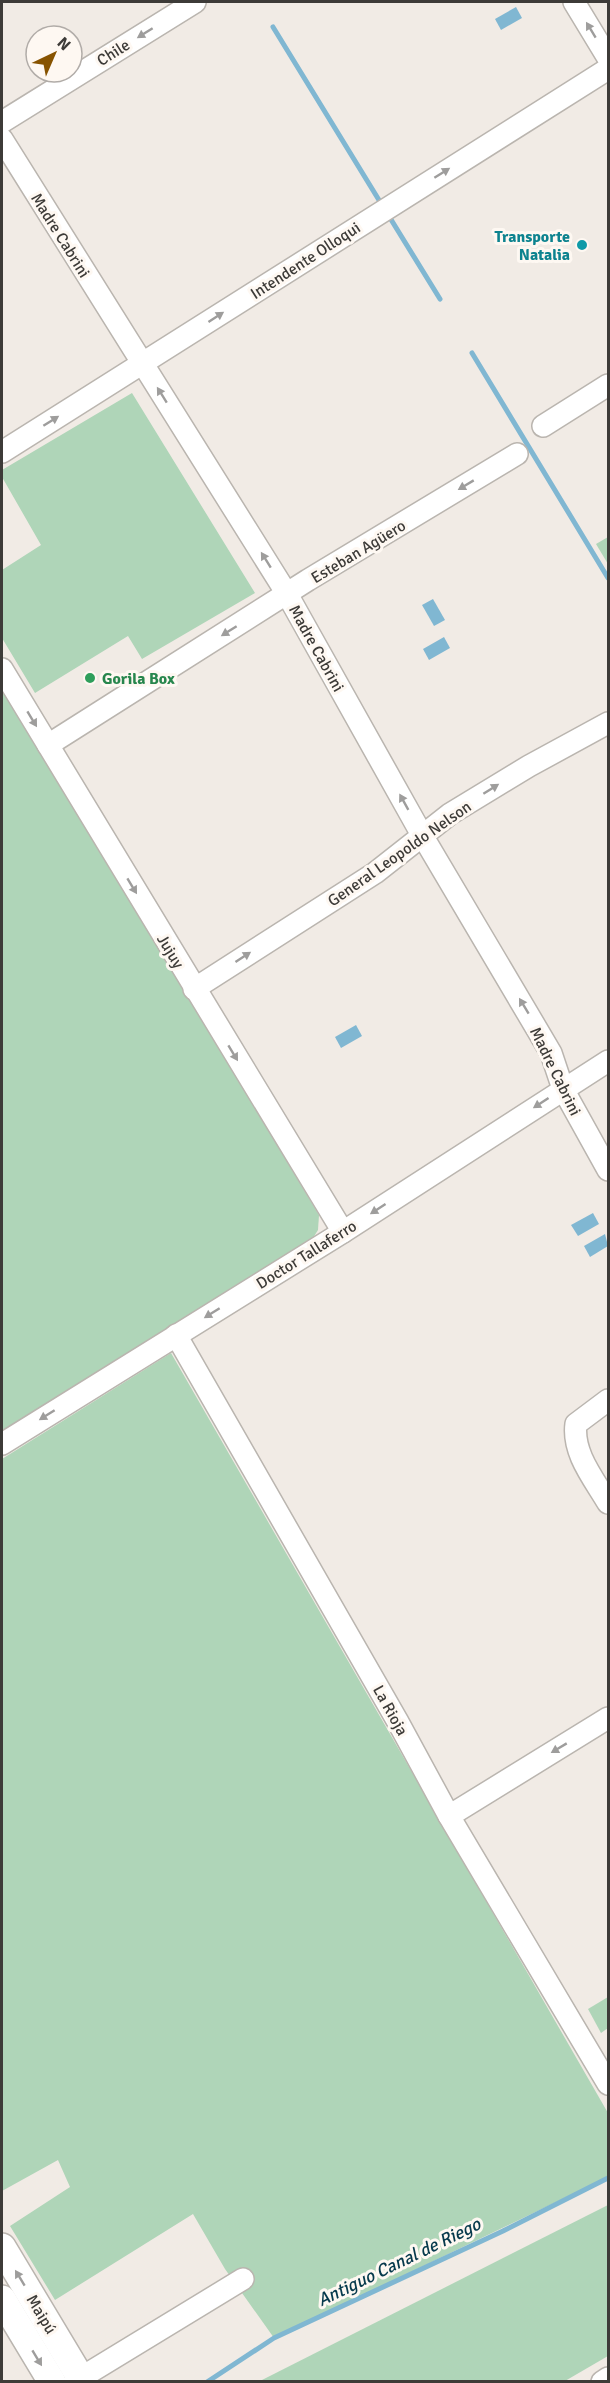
<svg xmlns="http://www.w3.org/2000/svg" width="610" height="2383" font-family="Signika,sans-serif">
  <style>
    .green { fill: #afd5b8 }
    .water { fill: #80b7d2 }
    .lines { fill: none; stroke-linecap: round; stroke-linejoin: round }
    .stream { stroke: #80b7d2; stroke-width: 5 }
    .minor-casing { stroke: #bab5af; stroke-width: 24 }
    .tertiary-casing { stroke: #bab5af; stroke-width: 30 }
    .minor { stroke: #fff; stroke-width: 21 }
    .tertiary { stroke: #fff; stroke-width: 27 }
    .oneway { fill: #9e9d9c }
    .culture-dot { fill: #0f9aa8; stroke: #fef8f2; stroke-width: 2 }
    .leisure-dot { fill: #2e9e5b; stroke: #fef8f2; stroke-width: 2 }
    .labels { text-anchor: middle; stroke-width: 6; stroke-linejoin: round; paint-order: stroke }
    .street-label { font-size: 16px; fill: #3d3b38; stroke: #fef8f2 }
    .culture-label { font-size: 16px; font-weight: bold; fill: #0d838f; stroke: #fef8f2; text-anchor: end }
    .leisure-label { font-size: 16px; font-weight: bold; fill: #27864d; stroke: #fef8f2; text-anchor: start }
    .water-label { font-size: 18px; font-style: italic; fill: #06394c; stroke: #fef8f2 }
  </style>
  <rect width="100%" height="100%" fill="#f1ebe5"/>
  <g class="green">
    <path d="M132 393 255 593 142 659 128 636 35 693 2 638V570L41 545 2 477V470Z"/>
    <path d="M608 537V564L596 544Z"/>
    <path d="M2 686 319 1215 318 1230 313 1238 2 1433Z"/>
    <path d="M171 1353 608 2113V2177L274 2338 225 2269 193 2214 55 2300 10 2226 70 2187 58 2160 2 2191V1459Z"/>
    <path d="M608 1997V2028L601 2033 588 2009Z"/>
    <path d="M608 2205V2356L565 2381H260Z"/>
  </g>
  <g class="water">
    <path d="M516 7 522 18 501 30 495 19Z"/>
    <path d="M433 599 445 620 434 626 422 605Z"/>
    <path d="M444 637 450 648 429 660 423 649Z"/>
    <path d="M356 1025 362 1036 341 1048 335 1037Z"/>
    <path d="M593 1213 599 1224 578 1236 571 1225Z"/>
    <path d="M605 1234 608 1246 590 1257 584 1246Z"/>
  </g>
  <g class="lines">
    <g class="stream">
      <path d="M273 27 382 205"/>
      <path d="M387 213 440 299"/>
      <path d="M472 353 608 578"/>
      <path d="M207 2382 274 2338 503 2231 608 2178"/>
    </g>
    <g class="minor-casing">
      <g id="minor">
        <path d="M574 2 608 58"/>
        <path d="M2 122 195 2"/>
        <path d="M2 139 287 594 422 835 551 1053 563 1089 608 1170"/>
        <path d="M543 426 608 385"/>
        <path d="M2 452 608 69"/>
        <path d="M2 669 343 1232"/>
        <path d="M48 745 308 580 517 454"/>
        <path d="M194 989 375 873 450 814 529 766 608 723"/>
        <path d="M176 1335 398 1722 449 1816 608 2084"/>
        <path d="M608 1400 576 1424C572 1453 594 1479 608 1503"/>
        <path d="M2 1444 343 1232 608 1061"/>
        <path d="M449 1816 608 1718"/>
        <path d="M74 2382 243 2279"/>
        <path d="M602 2382 608 2378"/>
      </g>
    </g>
    <g class="tertiary-casing">
      <g id="tertiary">
        <path d="M2 2247 83 2382"/>
        <path d="M2 2299 52 2382"/>
      </g>
    </g>
    <use href="#minor" class="minor"/>
    <use href="#tertiary" class="tertiary"/>
  </g>
  <defs><path id="oneway-solid" d="M-6-.8H1V-3.2L6.5 0L1 3.2V.8H-6Z" transform="scale(1.5)"/></defs>
  <g class="oneway">
    <use href="#oneway-solid" transform="translate(591 30) rotate(-121)"/>
    <use href="#oneway-solid" transform="translate(145 33) rotate(148)"/>
    <use href="#oneway-solid" transform="translate(442 173) rotate(-32)"/>
    <use href="#oneway-solid" transform="translate(216 317) rotate(-33)"/>
    <use href="#oneway-solid" transform="translate(162 395) rotate(-122)"/>
    <use href="#oneway-solid" transform="translate(51 421) rotate(-32)"/>
    <use href="#oneway-solid" transform="translate(466 485) rotate(149)"/>
    <use href="#oneway-solid" transform="translate(266 560) rotate(-122)"/>
    <use href="#oneway-solid" transform="translate(229 631) rotate(148)"/>
    <use href="#oneway-solid" transform="translate(32 719) rotate(59)"/>
    <use href="#oneway-solid" transform="translate(491 789) rotate(-32)"/>
    <use href="#oneway-solid" transform="translate(404 802) rotate(-119)"/>
    <use href="#oneway-solid" transform="translate(132 886) rotate(59)"/>
    <use href="#oneway-solid" transform="translate(243 957) rotate(-33)"/>
    <use href="#oneway-solid" transform="translate(524 1006) rotate(-121)"/>
    <use href="#oneway-solid" transform="translate(233 1053) rotate(59)"/>
    <use href="#oneway-solid" transform="translate(541 1103) rotate(147)"/>
    <use href="#oneway-solid" transform="translate(378 1209) rotate(147)"/>
    <use href="#oneway-solid" transform="translate(212 1313) rotate(148)"/>
    <use href="#oneway-solid" transform="translate(47 1415) rotate(148)"/>
    <use href="#oneway-solid" transform="translate(559 1748) rotate(149)"/>
    <use href="#oneway-solid" transform="translate(20 2278) rotate(-121)"/>
    <use href="#oneway-solid" transform="translate(37 2358) rotate(59)"/>
  </g>
  <circle class="culture-dot" cx="582" cy="245" r="6"/>
  <circle class="leisure-dot" cx="90" cy="678" r="6"/>
  <g class="labels">
    <g class="street-label">
      <text transform="translate(113 52) rotate(-32)" y="6">Chile</text>
      <text transform="translate(61 235) rotate(58)" y="6">Madre Cabrini</text>
      <text transform="translate(305 260) rotate(-33)" y="6">Intendente Olloqui</text>
      <text transform="translate(358 551) rotate(-31)" y="6">Esteban Agüero</text>
      <text transform="translate(317 648) rotate(61)" y="6">Madre Cabrini</text>
      <text transform="translate(399 853) rotate(-35)" y="6">General Leopoldo Nelson</text>
      <text transform="translate(171 951) rotate(59)" y="6">Jujuy</text>
      <text transform="translate(556 1071) rotate(64)" y="6">Madre Cabrini</text>
      <text transform="translate(306 1254) rotate(-32)" y="6">Doctor Tallaferro</text>
      <text transform="translate(391 1710) rotate(61)" y="6">La Rioja</text>
      <text transform="translate(42 2314) rotate(59)" y="6">Maipú</text>
    </g>
    <g class="culture-label">
      <text x="570" y="242">Transporte<tspan x="570" dy="18">Natalia</tspan></text>
    </g>
    <g class="leisure-label">
      <text x="102" y="684">Gorila Box</text>
    </g>
    <g class="water-label">
      <text transform="translate(399 2262) rotate(-26)" y="6">Antiguo Canal de Riego</text>
    </g>
  </g>
  <rect width="610" height="2383" fill="none" stroke="#3d3b38" stroke-width="6"/>
  <g transform="translate(54 54) rotate(44)"><circle r="28" fill="#fef8f2" stroke="#b1aca8" stroke-width="1.5"/>
  <path d="M0-4.5L10 22L0 15L-10 22Z" fill="#875300"/>
  <text y="-9" font-size="16" font-weight="bold" text-anchor="middle" fill="#3d3b38">N</text>
  </g>
</svg>
